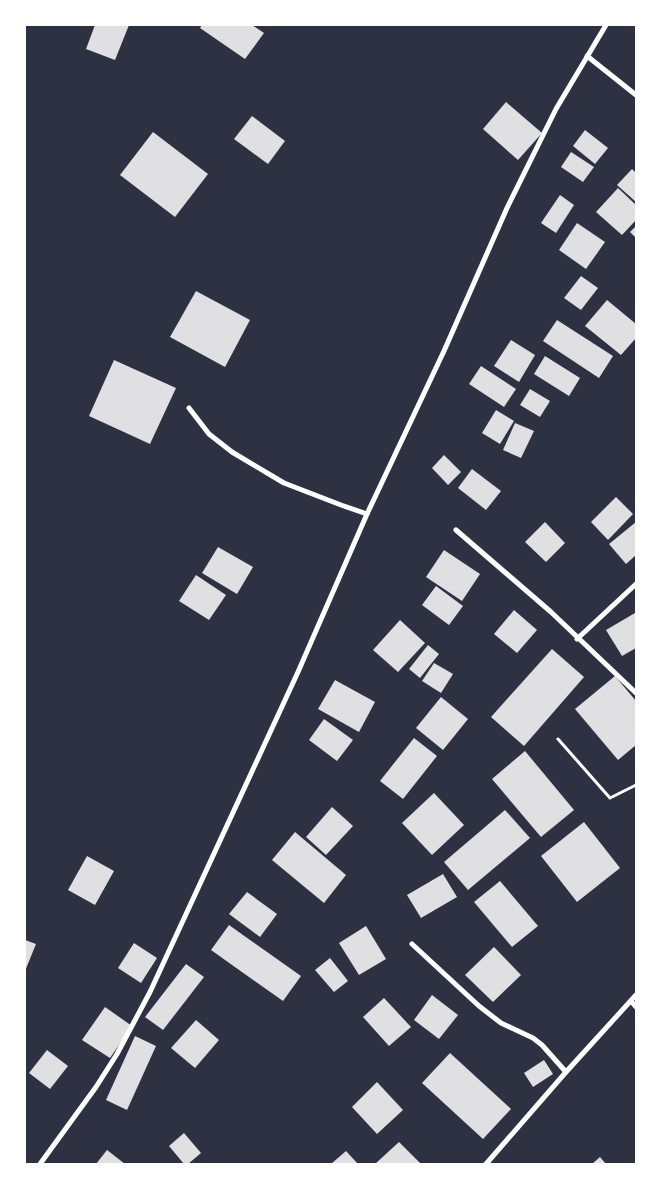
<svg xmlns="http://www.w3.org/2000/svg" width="661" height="1189" font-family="'Alegreya Sans',sans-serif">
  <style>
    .building { fill: #e0e0e3 }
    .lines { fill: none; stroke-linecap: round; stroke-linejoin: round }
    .path { stroke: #fff; stroke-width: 3 }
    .minor { stroke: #fff; stroke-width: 5 }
  </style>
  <rect width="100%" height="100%" fill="#2d3142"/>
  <g class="building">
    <path d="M95 25H129L115 60 86 49Z"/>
    <path d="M202 25H252L264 33 245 59 200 28Z"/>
    <path d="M506 102 542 133 518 160 483 129Z"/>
    <path d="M252 116 285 141 268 164 234 139Z"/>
    <path d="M585 130 608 148 595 164 573 146Z"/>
    <path d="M153 132 208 174 175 217 120 175Z"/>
    <path d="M571 152 594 167 583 182 561 167Z"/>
    <path d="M632 169 636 173V202L617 185Z"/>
    <path d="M618 188 636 205V220L622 235 596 212Z"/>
    <path d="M560 195 574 205 556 233 541 223Z"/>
    <path d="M577 223 605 242 586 269 559 250Z"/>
    <path d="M636 226V238L630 232Z"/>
    <path d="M581 276 598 288 581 310 564 298Z"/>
    <path d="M196 291 250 320 225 367 170 337Z"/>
    <path d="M607 300 636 324V338L621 355 585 326Z"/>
    <path d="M557 320 613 356 599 378 543 341Z"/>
    <path d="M511 340 535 355 519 382 494 366Z"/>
    <path d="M545 356 580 378 569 396 534 374Z"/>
    <path d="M114 360 176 388 150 444 89 416Z"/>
    <path d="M481 366 516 389 504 407 469 384Z"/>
    <path d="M530 389 550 401 540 417 520 405Z"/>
    <path d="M496 410 514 421 500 444 482 433Z"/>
    <path d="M515 423 534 431 521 458 503 450Z"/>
    <path d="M444 455 461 472 448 485 432 468Z"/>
    <path d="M472 469 501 491 486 510 458 488Z"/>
    <path d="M616 497 633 514 608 540 591 522Z"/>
    <path d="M545 522 565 543 546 562 525 542Z"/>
    <path d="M636 522V555L626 564 609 544Z"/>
    <path d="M218 547 253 567 237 594 202 573Z"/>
    <path d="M444 550 480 574 462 601 426 577Z"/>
    <path d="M196 575 226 595 209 620 179 601Z"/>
    <path d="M436 586 463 606 449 625 422 605Z"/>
    <path d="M514 610 537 630 517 653 494 634Z"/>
    <path d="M635 613 636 648 622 656 606 630Z"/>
    <path d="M400 620 425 643 398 672 373 650Z"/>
    <path d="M428 645 439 654 420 678 409 669Z"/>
    <path d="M552 649 584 677 524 746 491 717Z"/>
    <path d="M434 663 453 674 441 693 422 681Z"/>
    <path d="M615 676 636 701V745L618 760 575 709Z"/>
    <path d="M335 680 375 702 359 732 318 709Z"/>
    <path d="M441 697 468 719 443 750 416 728Z"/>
    <path d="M324 719 353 740 337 761 309 740Z"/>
    <path d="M414 738 437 756 403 799 380 781Z"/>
    <path d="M525 751 574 810 541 837 492 779Z"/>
    <path d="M434 793 464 825 432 855 402 823Z"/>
    <path d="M332 807 353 826 326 855 306 837Z"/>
    <path d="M505 810 530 838 468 890 444 862Z"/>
    <path d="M584 822 620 868 577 902 541 856Z"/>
    <path d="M295 832 346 875 324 903 272 860Z"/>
    <path d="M87 856 114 871 95 905 68 890Z"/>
    <path d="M443 874 457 897 421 918 407 895Z"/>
    <path d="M500 881 538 926 512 947 474 902Z"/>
    <path d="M247 892 277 914 260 937 229 914Z"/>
    <path d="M229 925 301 976 283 1001 211 950Z"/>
    <path d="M366 926 386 959 359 975 339 943Z"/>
    <path d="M25 940 36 944 25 971Z"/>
    <path d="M134 943 157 958 141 983 118 968Z"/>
    <path d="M494 947 521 975 493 1002 465 975Z"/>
    <path d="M330 958 348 981 334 992 315 970Z"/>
    <path d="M186 964 204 977 163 1030 145 1017Z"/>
    <path d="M432 995 458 1015 439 1039 414 1020Z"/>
    <path d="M384 998 411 1027 389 1046 363 1017Z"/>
    <path d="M105 1007 132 1026 110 1058 82 1040Z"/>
    <path d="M196 1020 219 1040 195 1068 171 1048Z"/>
    <path d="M135 1036 156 1046 127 1110 106 1100Z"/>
    <path d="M47 1050 68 1066 50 1089 29 1073Z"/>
    <path d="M450 1053 511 1109 483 1139 422 1083Z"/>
    <path d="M544 1060 553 1074 533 1087 524 1073Z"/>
    <path d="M377 1082 403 1110 377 1134 352 1107Z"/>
    <path d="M184 1133 201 1153 188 1164H184L169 1146Z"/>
    <path d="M399 1142 421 1164H375Z"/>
    <path d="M107 1150 125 1164H96Z"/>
    <path d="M346 1151 358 1164H331Z"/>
    <path d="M600 1157 606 1164H592Z"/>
  </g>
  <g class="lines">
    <path class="path" d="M558 739 610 798 636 785"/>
    <g class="minor">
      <path d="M587 56 636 95"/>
      <path d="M189 408 209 434 232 452 284 483 341 505 367 514"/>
      <path d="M456 530 551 612 636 693"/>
      <path d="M577 639 636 584"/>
      <path d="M412 944 479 1006 501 1023 533 1038 542 1045 566 1072"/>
      <path d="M631 1001 636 1007"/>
      <path d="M40 1164 96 1087 117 1054 150 992 298 672 367 514 444 351 507 208 556 109 606 25"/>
      <path d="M486 1164 566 1072 636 995"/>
    </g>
  </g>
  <rect width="661" height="1189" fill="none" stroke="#ffffff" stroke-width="52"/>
</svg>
